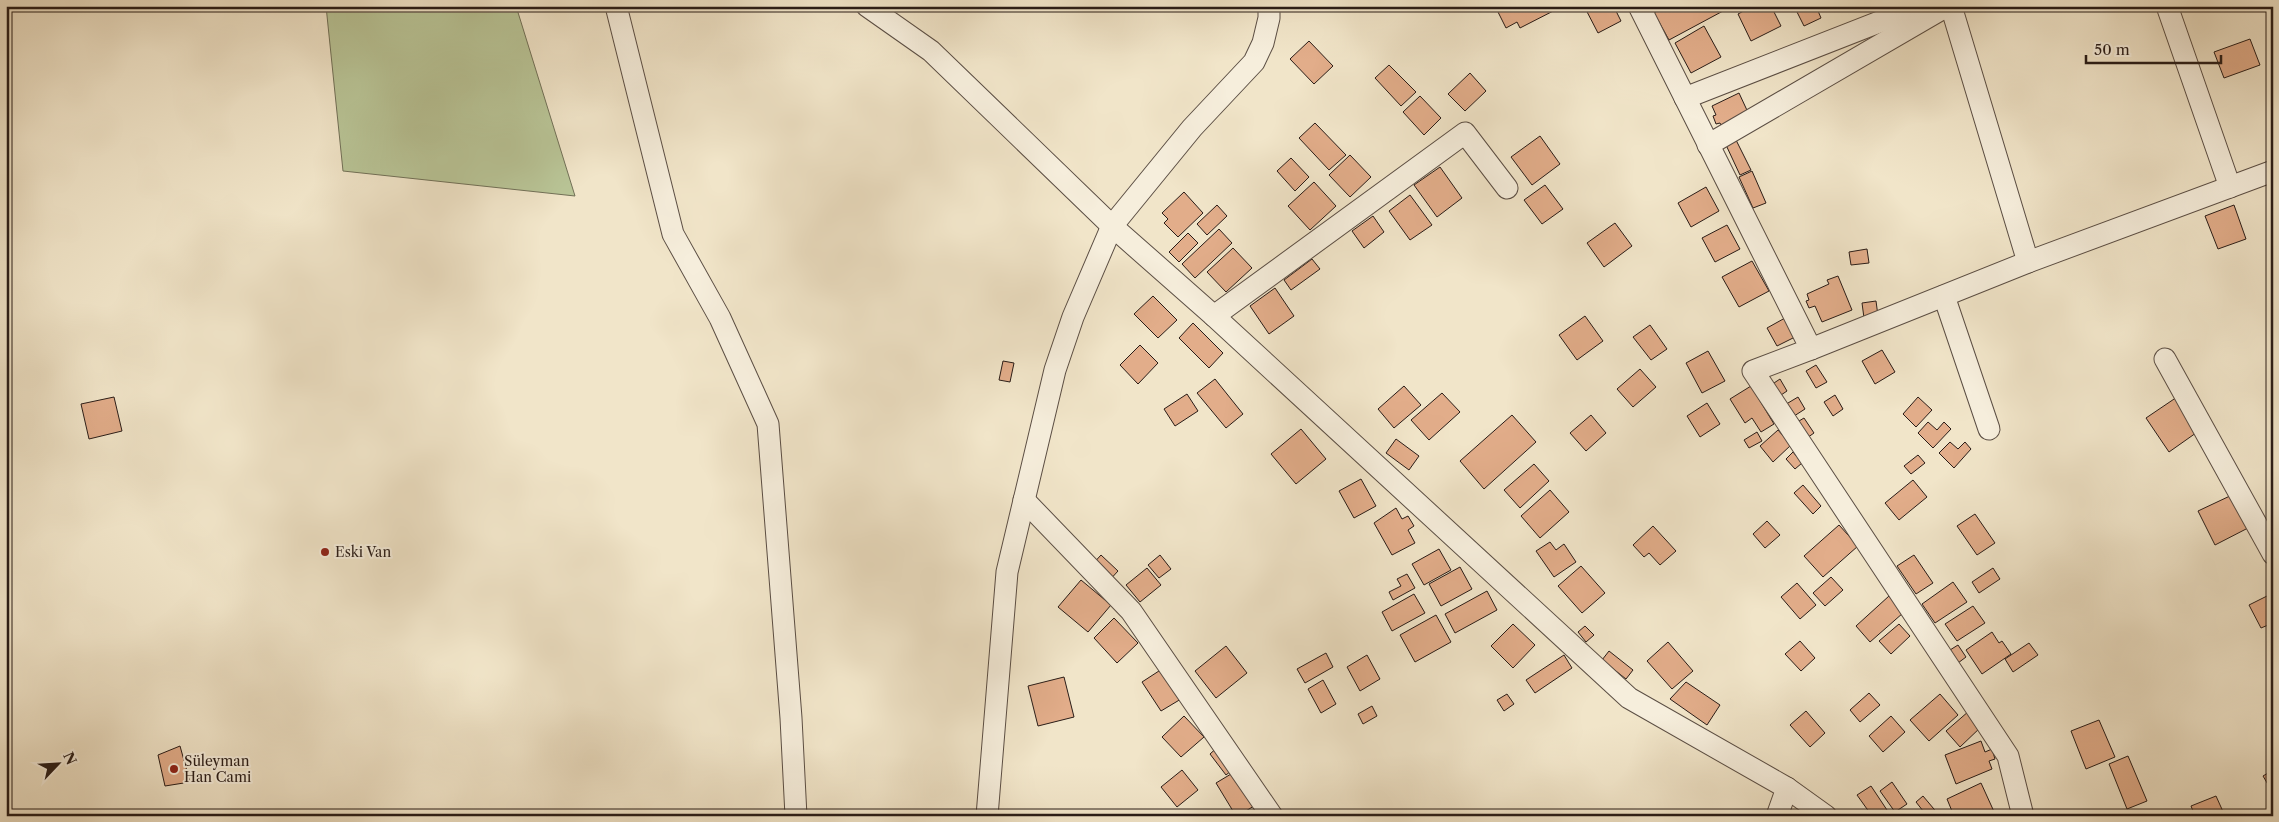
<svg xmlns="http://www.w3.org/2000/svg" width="2279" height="822" font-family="'Libre Caslon Text',serif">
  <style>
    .green { fill: #b9c597; stroke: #717057 }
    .building { fill: #e2ad8a; stroke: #291c17 }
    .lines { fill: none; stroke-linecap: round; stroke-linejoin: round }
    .minor-casing { stroke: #5b4e44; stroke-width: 23 }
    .minor { stroke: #f6eedc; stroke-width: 21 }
    .poi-dot { fill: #8f2418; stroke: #f6eedc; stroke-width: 2 }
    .labels { text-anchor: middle; stroke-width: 4; stroke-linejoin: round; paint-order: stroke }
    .poi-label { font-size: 14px; fill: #291c17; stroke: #f6eedc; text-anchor: start }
  </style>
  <rect width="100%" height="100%" fill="#f1e5c9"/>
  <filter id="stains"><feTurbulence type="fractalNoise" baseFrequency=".004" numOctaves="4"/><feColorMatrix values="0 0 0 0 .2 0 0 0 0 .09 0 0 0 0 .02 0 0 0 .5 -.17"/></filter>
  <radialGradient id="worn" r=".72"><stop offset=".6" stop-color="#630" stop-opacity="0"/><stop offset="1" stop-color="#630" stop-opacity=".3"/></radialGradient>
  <path class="green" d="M326 6H516L575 196 343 171Z"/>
  <g class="building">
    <path d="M1495 6H1563L1520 28 1517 22 1506 28Z"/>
    <path d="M1584 6H1617L1619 10 1616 11 1621 21 1598 33Z"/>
    <path d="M1666 6H1720L1723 11 1669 40 1654 13Z"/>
    <path d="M1753 6H1771L1781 26 1751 41 1738 14Z"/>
    <path d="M1794 6H1816L1821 18 1804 26Z"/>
    <path d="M1704 26 1721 57 1691 73 1675 43Z"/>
    <path d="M2250 39 2260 65 2224 78 2214 52Z"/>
    <path d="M1309 41 1333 66 1314 84 1290 59Z"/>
    <path d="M1389 65 1416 92 1401 106 1375 78Z"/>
    <path d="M1470 73 1486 91 1465 111 1448 94Z"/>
    <path d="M1739 93 1752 121 1723 129 1720 123 1716 124 1713 116 1716 115 1712 106Z"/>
    <path d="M1420 96 1441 118 1424 135 1403 112Z"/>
    <path d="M1315 123 1346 155 1329 170 1299 138Z"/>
    <path d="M1540 136 1560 164 1532 185 1511 157Z"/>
    <path d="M1736 140 1751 170 1740 175 1726 145Z"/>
    <path d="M1350 155 1371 177 1350 197 1329 175Z"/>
    <path d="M1291 158 1309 177 1295 191 1277 171Z"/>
    <path d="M1440 167 1462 198 1437 217 1414 185Z"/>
    <path d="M1752 171 1766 203 1753 208 1739 177Z"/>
    <path d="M1314 182 1336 206 1310 230 1288 206Z"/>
    <path d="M1545 185 1563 209 1542 224 1524 200Z"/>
    <path d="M1706 187 1719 211 1691 227 1678 203Z"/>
    <path d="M1184 192 1203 213 1178 237 1164 223 1168 219 1162 213Z"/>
    <path d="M1410 195 1432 225 1410 240 1389 211Z"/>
    <path d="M1217 205 1227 216 1207 235 1197 224Z"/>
    <path d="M2234 205 2246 239 2218 249 2205 216Z"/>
    <path d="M1373 216 1384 232 1364 248 1352 231Z"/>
    <path d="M1615 223 1632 246 1604 267 1587 243Z"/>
    <path d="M1727 225 1740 249 1715 262 1702 238Z"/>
    <path d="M1219 229 1232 243 1195 278 1182 264Z"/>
    <path d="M1188 233 1198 243 1179 262 1169 252Z"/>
    <path d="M1233 248 1252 268 1226 292 1207 272Z"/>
    <path d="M1867 249 1869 263 1851 265 1849 252Z"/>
    <path d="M1312 259 1320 269 1291 290 1284 280Z"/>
    <path d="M1752 261 1769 291 1739 307 1722 277Z"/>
    <path d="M1838 276 1852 310 1822 322 1815 306 1809 308 1806 301 1809 300 1807 294 1829 284 1827 280Z"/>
    <path d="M1275 288 1294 316 1269 334 1250 306Z"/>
    <path d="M1153 296 1177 320 1158 338 1134 314Z"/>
    <path d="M1876 301 1878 316 1864 318 1862 303Z"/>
    <path d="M1585 316 1603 341 1577 360 1559 335Z"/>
    <path d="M1785 318 1795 337 1777 346 1767 328Z"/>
    <path d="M1193 323 1223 353 1209 368 1179 338Z"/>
    <path d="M1650 325 1667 349 1651 360 1633 337Z"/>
    <path d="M1140 345 1158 363 1138 384 1120 365Z"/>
    <path d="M1882 350 1895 372 1875 384 1862 361Z"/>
    <path d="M1708 351 1725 381 1702 393 1686 363Z"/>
    <path d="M1003 361 1014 363 1010 382 999 380Z"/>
    <path d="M1816 365 1827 382 1816 388 1806 371Z"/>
    <path d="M1640 369 1656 387 1633 407 1617 389Z"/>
    <path d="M1215 379 1243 414 1226 428 1197 393Z"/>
    <path d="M1780 379 1787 391 1778 397 1771 385Z"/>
    <path d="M1404 386 1421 405 1394 428 1378 409Z"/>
    <path d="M1751 386 1774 424 1761 432 1752 418 1745 423 1730 399Z"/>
    <path d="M1442 393 1460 412 1429 440 1411 420Z"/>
    <path d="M1187 394 1198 411 1175 426 1164 409Z"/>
    <path d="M1835 395 1843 409 1833 416 1824 402Z"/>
    <path d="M2180 395 2203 428 2169 452 2146 418Z"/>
    <path d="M114 397 122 431 89 439 81 404Z"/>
    <path d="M1798 397 1805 409 1791 418 1783 406Z"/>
    <path d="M1918 397 1932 410 1916 427 1903 414Z"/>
    <path d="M1707 403 1720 424 1700 437 1687 416Z"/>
    <path d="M1512 415 1536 442 1484 489 1460 461Z"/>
    <path d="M1591 415 1606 433 1586 451 1570 433Z"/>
    <path d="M1804 418 1814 433 1804 440 1794 424Z"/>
    <path d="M1928 422 1937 430 1944 422 1951 429 1933 448 1918 433Z"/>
    <path d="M1301 429 1326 459 1296 484 1271 454Z"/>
    <path d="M1778 430 1791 445 1773 462 1760 446Z"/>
    <path d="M1757 432 1762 441 1749 448 1744 440Z"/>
    <path d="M1396 439 1419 456 1409 470 1386 453Z"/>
    <path d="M1950 442 1958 449 1965 442 1971 449 1954 468 1939 453Z"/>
    <path d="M1793 452 1802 463 1795 469 1786 459Z"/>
    <path d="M1918 455 1925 463 1911 474 1904 466Z"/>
    <path d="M1534 464 1549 481 1520 508 1504 490Z"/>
    <path d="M1361 479 1376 506 1354 518 1339 491Z"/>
    <path d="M1913 480 1927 497 1899 520 1885 503Z"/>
    <path d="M1803 485 1821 506 1813 514 1794 493Z"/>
    <path d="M1550 490 1569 512 1540 538 1521 516Z"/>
    <path d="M2232 495 2248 528 2215 545 2198 511Z"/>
    <path d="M1396 508 1402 519 1408 516 1414 526 1408 530 1415 543 1392 555 1374 523Z"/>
    <path d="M1975 514 1995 543 1977 555 1957 526Z"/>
    <path d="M1767 521 1780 535 1765 548 1753 534Z"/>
    <path d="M1839 525 1858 546 1823 577 1804 556Z"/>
    <path d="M1653 526 1676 551 1660 565 1649 553 1644 557 1633 545Z"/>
    <path d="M1550 542 1556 550 1564 544 1576 562 1554 577 1536 551Z"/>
    <path d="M1439 549 1451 570 1424 585 1412 564Z"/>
    <path d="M1101 555 1118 571 1107 583 1090 567Z"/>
    <path d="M1160 555 1171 569 1159 578 1148 565Z"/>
    <path d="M1914 555 1933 583 1916 594 1897 566Z"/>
    <path d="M1581 566 1605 593 1582 613 1558 586Z"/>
    <path d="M1460 567 1472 589 1441 606 1429 584Z"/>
    <path d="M1147 568 1161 585 1140 602 1126 585Z"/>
    <path d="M1993 568 2000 579 1979 593 1972 582Z"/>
    <path d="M1407 574 1415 588 1393 600 1389 592 1401 586 1397 579Z"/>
    <path d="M1831 577 1843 590 1825 606 1813 593Z"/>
    <path d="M1081 580 1111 605 1088 632 1058 607Z"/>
    <path d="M1953 582 1967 602 1935 623 1922 604Z"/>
    <path d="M1797 583 1816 605 1800 619 1781 597Z"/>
    <path d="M1487 591 1497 610 1455 633 1445 614Z"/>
    <path d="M2273 593V623L2261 628 2249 605Z"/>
    <path d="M1414 594 1425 613 1392 631 1382 612Z"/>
    <path d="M1889 596 1903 613 1870 642 1856 626Z"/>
    <path d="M1973 606 1985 623 1957 641 1945 624Z"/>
    <path d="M1436 615 1451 642 1415 662 1400 635Z"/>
    <path d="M1114 618 1138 643 1117 663 1094 638Z"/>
    <path d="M1513 624 1535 645 1513 668 1491 646Z"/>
    <path d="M1899 624 1910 636 1891 654 1879 641Z"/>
    <path d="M1585 626 1594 635 1586 642 1578 632Z"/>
    <path d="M1992 632 1999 643 2002 641 2011 654 1982 674 1966 650Z"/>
    <path d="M1800 641 1815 658 1801 671 1785 654Z"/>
    <path d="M1668 642 1693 671 1672 689 1647 661Z"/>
    <path d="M2029 643 2038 655 2013 672 2005 659Z"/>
    <path d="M1958 645 1966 657 1958 663 1950 650Z"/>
    <path d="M1226 646 1247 673 1216 698 1195 671Z"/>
    <path d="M1609 651 1633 670 1626 679 1602 660Z"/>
    <path d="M1326 653 1333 667 1305 683 1297 669Z"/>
    <path d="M1367 655 1380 679 1360 691 1347 667Z"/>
    <path d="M1564 655 1572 668 1535 693 1526 680Z"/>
    <path d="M1162 669 1181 699 1161 711 1142 682Z"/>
    <path d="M1064 677 1074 717 1038 726 1028 686Z"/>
    <path d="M1323 680 1336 704 1321 713 1308 689Z"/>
    <path d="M1686 682 1720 705 1707 725 1670 699Z"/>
    <path d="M1869 693 1880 705 1860 722 1850 710Z"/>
    <path d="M1507 694 1514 704 1504 711 1497 700Z"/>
    <path d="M1940 694 1958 715 1929 741 1910 720Z"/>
    <path d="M1372 706 1377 716 1363 724 1358 714Z"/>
    <path d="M1806 711 1825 733 1810 747 1790 725Z"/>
    <path d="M1969 711 1982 726 1960 747 1946 731Z"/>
    <path d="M1184 716 1204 737 1181 757 1162 737Z"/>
    <path d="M1891 716 1905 732 1883 752 1869 736Z"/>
    <path d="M2099 720 2115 757 2086 769 2071 731Z"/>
    <path d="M1981 741 1985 752 1992 749 1995 759 1989 761 1992 769 1956 784 1945 755Z"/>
    <path d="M1220 745 1237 766 1226 775 1210 754Z"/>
    <path d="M180 746 190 782 165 786 158 755Z"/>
    <path d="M2128 756 2147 801 2127 809 2109 764Z"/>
    <path d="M1182 770 1198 790 1177 807 1161 787Z"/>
    <path d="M2273 770V793L2263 776Z"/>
    <path d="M1236 771 1257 804 1238 816H1236L1216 783Z"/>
    <path d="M1892 782 1907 804 1895 812 1880 791Z"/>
    <path d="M1981 783 1996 816H1954L1947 799Z"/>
    <path d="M1871 786 1891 816H1872L1857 795Z"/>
    <path d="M1923 796 1939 815V816H1927L1916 802Z"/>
    <path d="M2216 796 2225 816H2195L2191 806Z"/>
  </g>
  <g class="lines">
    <g class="minor-casing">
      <g id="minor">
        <path d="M616 6 673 234 720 318 768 424 791 718 796 816"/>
        <path d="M867 6 931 51 1112 226 1214 316 1629 698 1787 788 1826 816"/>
        <path d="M1639 6 1811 349 1753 371 2008 756 2023 816"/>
        <path d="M1951 6 2028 262"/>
        <path d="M2167 6 2230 187"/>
        <path d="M1685 98 1920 6"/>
        <path d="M1708 145 1947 6"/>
        <path d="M1944 296 1989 429"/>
        <path d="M1214 316 1465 133 1507 188"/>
        <path d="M1811 349 2028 262 2273 171"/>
        <path d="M2165 359 2273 554"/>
        <path d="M1024 500 1131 611 1272 816"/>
        <path d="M987 816 1007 572 1055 370 1073 317 1112 226 1192 128 1254 62 1263 43 1269 18V6"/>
        <path d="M1777 816 1787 788"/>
      </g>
    </g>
    <use href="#minor" class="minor"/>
  </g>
  <g class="poi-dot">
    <circle cx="325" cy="552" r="5"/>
    <circle cx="174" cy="769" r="5"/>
  </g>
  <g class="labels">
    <g class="poi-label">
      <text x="335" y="557">Eski Van</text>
      <text x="184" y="766">Süleyman<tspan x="184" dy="16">Han Cami</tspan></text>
    </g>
  </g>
  <rect width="2279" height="822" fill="none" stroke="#f1e5c9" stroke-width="25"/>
  <rect x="8" y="8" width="2264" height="807" fill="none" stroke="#291c17" stroke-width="2.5"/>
  <rect x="12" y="12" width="2254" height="797" fill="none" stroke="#291c17"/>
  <g transform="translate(58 764) rotate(65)" stroke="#f6eedc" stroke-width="4" paint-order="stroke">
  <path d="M0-4L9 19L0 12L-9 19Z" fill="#291c17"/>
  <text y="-8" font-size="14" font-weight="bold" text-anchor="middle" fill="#291c17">N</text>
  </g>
  <path d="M2086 55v8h135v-8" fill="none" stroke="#291c17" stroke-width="2.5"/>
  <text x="2094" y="55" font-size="15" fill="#291c17" stroke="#f6eedc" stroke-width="4" paint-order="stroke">50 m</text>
  <rect width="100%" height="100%" filter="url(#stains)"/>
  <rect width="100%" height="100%" fill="url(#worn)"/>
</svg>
